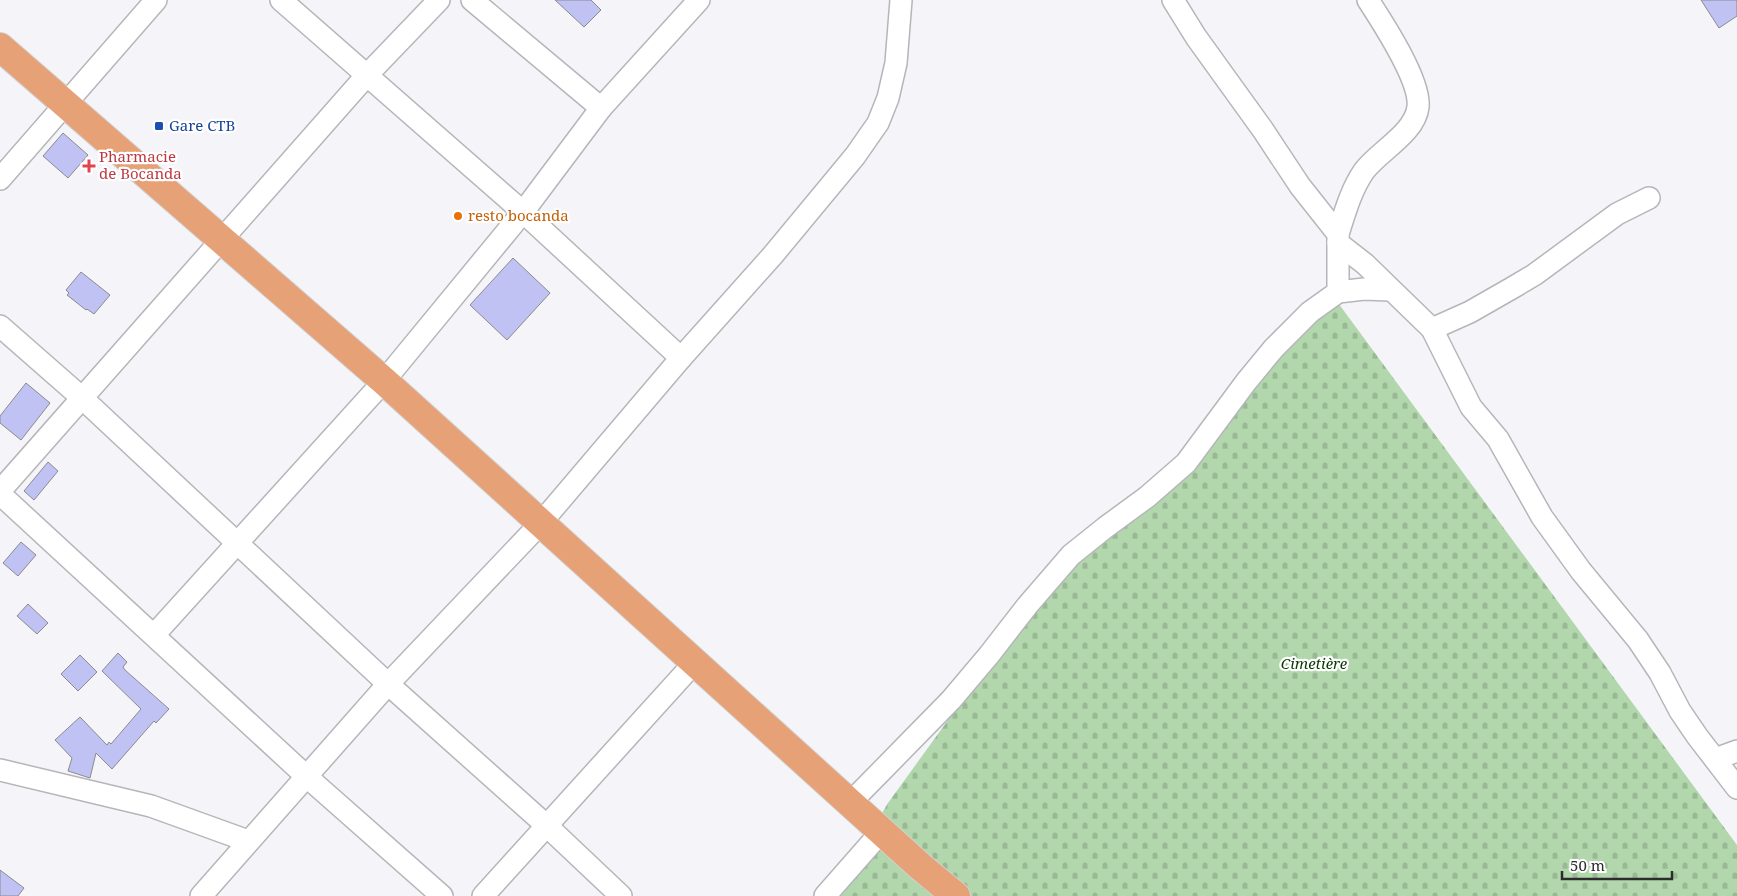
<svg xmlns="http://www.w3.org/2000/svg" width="1737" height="896" font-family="'Noto Serif',serif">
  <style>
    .cemetery { fill: url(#cemetery-stones) }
    .building { fill: #c0c2f3; stroke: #8a8b8e }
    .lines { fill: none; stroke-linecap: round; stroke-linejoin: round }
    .minor-casing { stroke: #b6b6ba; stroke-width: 24 }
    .major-casing { stroke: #d1d1d1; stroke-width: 30 }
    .minor { stroke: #fff; stroke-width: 21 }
    .major { stroke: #e6a177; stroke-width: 28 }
    .transit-dot { fill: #1a4fb4; stroke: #fff; stroke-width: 2 }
    .health-dot { fill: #e0444e; stroke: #fff; stroke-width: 2 }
    .food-dot { fill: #e8710a; stroke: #fff; stroke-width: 2 }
    .labels { text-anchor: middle; stroke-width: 4.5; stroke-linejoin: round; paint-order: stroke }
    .transit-label { font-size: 15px; fill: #164399; stroke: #fff; text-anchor: start }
    .health-label { font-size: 15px; fill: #be3a42; stroke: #fff; text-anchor: start }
    .food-label { font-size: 15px; fill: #c56008; stroke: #fff; text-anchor: start }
    .park-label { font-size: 15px; font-style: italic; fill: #063901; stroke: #fff }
  </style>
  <defs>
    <pattern id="cemetery-stones" width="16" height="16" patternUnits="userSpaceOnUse" patternTransform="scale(1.25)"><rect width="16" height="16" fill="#b2d7ad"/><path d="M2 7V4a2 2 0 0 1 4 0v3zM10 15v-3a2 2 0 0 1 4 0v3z" fill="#99b995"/></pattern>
  </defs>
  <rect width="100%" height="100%" fill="#f5f5f9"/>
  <path class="cemetery" d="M1333 296 1737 845V896H833L888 803 1040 593 1206 433Z"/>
  <g class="building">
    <path d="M555 0H591L601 10 584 27Z"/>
    <path d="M1701 0H1737V16L1719 28Z"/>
    <path d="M63 133 88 155 68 178 43 156Z"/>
    <path d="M513 258 550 293 507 340 470 305Z"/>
    <path d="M81 272 110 295 94 314 87 309 86 310 67 295 69 293 66 290Z"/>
    <path d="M26 383 50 403 21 440 0 423V416Z"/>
    <path d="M48 462 58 471 34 500 24 491Z"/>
    <path d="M21 542 36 555 18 576 3 563Z"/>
    <path d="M28 604 48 623 37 634 17 616Z"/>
    <path d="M118 653 127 662 123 667 125 670 169 709 156 723 154 721 112 769 96 753 90 778 68 771 72 758 55 740 80 717 107 745 109 742 111 744 141 709 102 671Z"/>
    <path d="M80 655 97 672 78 691 61 674Z"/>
    <path d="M0 870 24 888 18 896H0Z"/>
  </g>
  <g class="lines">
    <g class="minor-casing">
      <g id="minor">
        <path d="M281 0 523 212 681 358"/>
        <path d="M472 0 601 108"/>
        <path d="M1173 0 1196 37 1263 130 1300 186 1338 234V292"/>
        <path d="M0 179 156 0"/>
        <path d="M1338 234C1345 212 1351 190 1364 171 1379 151 1415 133 1418 107 1421 81 1383 23 1368 0"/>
        <path d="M1338 243 1365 264 1432 329 1471 407 1498 439 1542 517 1581 571 1638 640 1660 673 1680 711 1697 736 1737 788"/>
        <path d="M0 326 81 397 388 684 547 826 621 896"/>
        <path d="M1432 329 1470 312 1512 288 1534 275 1617 214 1649 198"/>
        <path d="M0 491 367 75 439 0"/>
        <path d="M0 494 306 776 442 896"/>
        <path d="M154 635 384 381 523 212 601 108 699 0"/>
        <path d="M1715 759 1737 751"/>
        <path d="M0 770 151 806 248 841"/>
        <path d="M850 803 951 700 989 655 1027 606 1071 555 1106 527 1147 497 1186 463 1246 382 1274 348 1310 312 1338 292 1364 289 1390 290"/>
        <path d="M201 896 388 684 540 524 681 358 773 255 855 156 878 123 888 98 896 63 901 0"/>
        <path d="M483 896 695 662"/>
        <path d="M825 896 882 831"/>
      </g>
    </g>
    <g class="major-casing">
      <path id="major" d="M0 47 384 381 850 803 921 867 956 896"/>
    </g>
    <use href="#minor" class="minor"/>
    <use href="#major" class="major"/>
  </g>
  <rect class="transit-dot" x="154" y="121" width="10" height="10" rx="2.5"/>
  <path class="health-dot" d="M86.5 158.5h5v5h5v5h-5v5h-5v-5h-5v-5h5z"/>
  <circle class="food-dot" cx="458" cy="216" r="5"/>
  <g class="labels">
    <g class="transit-label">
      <text x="169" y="131">Gare CTB</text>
    </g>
    <g class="health-label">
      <text x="99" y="162">Pharmacie<tspan x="99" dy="17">de Bocanda</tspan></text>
    </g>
    <g class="food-label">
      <text x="468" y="221">resto bocanda</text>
    </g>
    <g class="park-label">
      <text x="1314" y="669">Cimetière</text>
    </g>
  </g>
  <path d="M1562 871v8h110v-8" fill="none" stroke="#2c2c2d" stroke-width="2.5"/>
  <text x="1570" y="871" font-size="15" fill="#2c2c2d" stroke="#ffffff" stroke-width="4" paint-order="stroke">50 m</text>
</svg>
